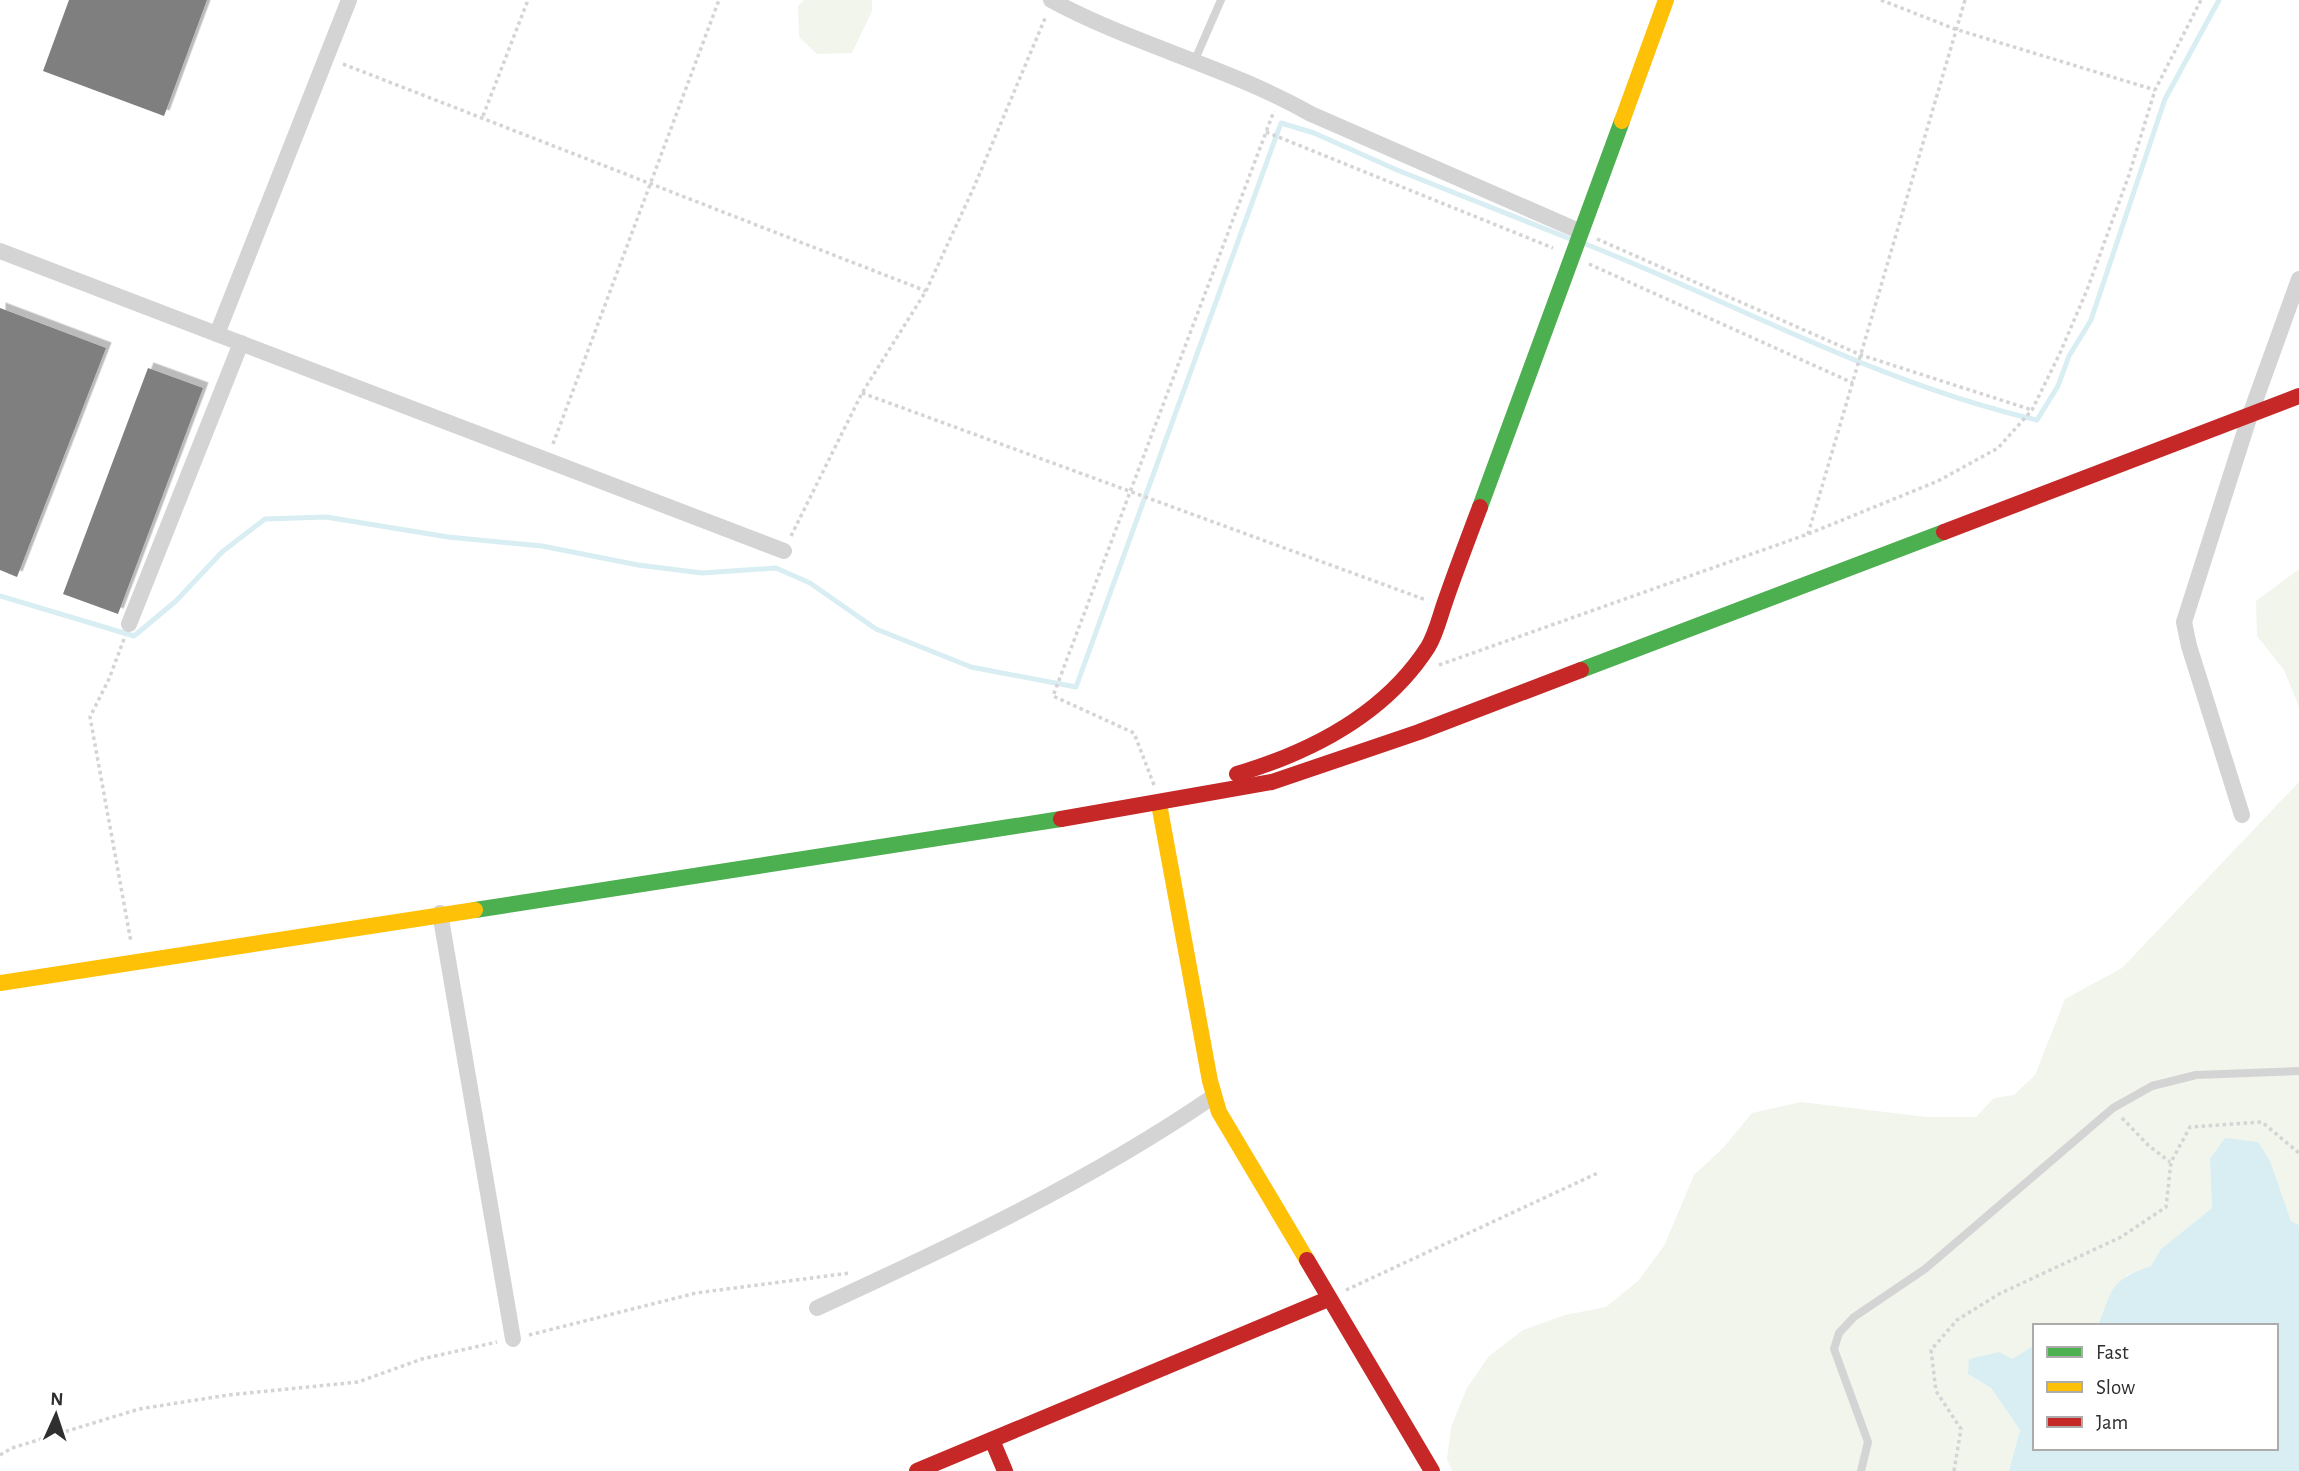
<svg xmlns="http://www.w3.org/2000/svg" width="2299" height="1471" font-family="'Alegreya Sans',sans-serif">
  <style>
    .green { fill: #f2f5ec }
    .water { fill: #d8eef2 }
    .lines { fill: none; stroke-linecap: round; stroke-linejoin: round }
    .stream { stroke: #d8eef2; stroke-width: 5 }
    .building { fill: #7f7f7f; filter: url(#shadow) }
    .path { stroke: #d4d4d4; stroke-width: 3.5; stroke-dasharray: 3.5 3.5; stroke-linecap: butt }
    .lane { stroke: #d4d4d4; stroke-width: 8 }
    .street { stroke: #d4d4d4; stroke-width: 16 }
    .fast { stroke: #4caf50; stroke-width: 16 }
    .slow { stroke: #ffc107; stroke-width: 16 }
    .jam { stroke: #c62828; stroke-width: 16 }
  </style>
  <defs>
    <filter id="shadow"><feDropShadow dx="5.5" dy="-5.5" stdDeviation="0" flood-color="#0004"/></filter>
  </defs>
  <rect width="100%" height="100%" fill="#fff"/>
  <g class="green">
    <path d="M804 0H872V11L852 53 817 54 799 37 798 6Z"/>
    <path d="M2299 569V707L2284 670 2257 636 2256 601Z"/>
    <path d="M2299 782V1225L2291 1221 2281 1194 2210 1159 2212 1208 2161 1249 2151 1267 2127 1275 2098 1326H2035V1345L2012 1359 1969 1375 1991 1388 2020 1430 2009 1471H1452L1447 1459 1451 1427 1467 1388 1489 1356 1523 1330 1565 1315 1606 1307 1638 1281 1664 1246 1694 1175 1723 1148 1752 1113 1801 1102 1927 1117H1976L1994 1098 2014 1095 2035 1075 2065 999 2122 968Z"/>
  </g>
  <path class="water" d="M2225 1138 2258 1142 2270 1161 2291 1221 2299 1225V1471H2009L2020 1430 1991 1388 1968 1374 1969 1359 1999 1352 2012 1359 2035 1345V1448H2276V1326H2098C2113 1288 2109 1281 2151 1266L2161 1249 2212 1208 2210 1159Z"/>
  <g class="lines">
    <g class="stream">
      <path d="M1583 243C1734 302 1877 383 2037 420L2058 386 2069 356 2091 320 2165 99 2219 0"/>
      <path d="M0 596 134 636 176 601 222 552 265 519 326 517 448 537 542 546 638 565 702 573 776 568 810 583 876 629 971 667 1076 687 1281 123 1314 133 1397 170 1573 240"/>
    </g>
  </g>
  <g class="building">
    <path d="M69 0H207L164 116 43 71Z"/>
    <path d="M0 308 106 348 17 577 0 570Z"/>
    <path d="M148 368 203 388 118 614 63 594Z"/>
  </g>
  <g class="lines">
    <g class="path">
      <path d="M1881 0 1955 29 2155 90"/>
      <path d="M343 64 926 291"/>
      <path d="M483 116 528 0"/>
      <path d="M1266 132 1553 248"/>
      <path d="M1597 239 1861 355 2032 410"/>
      <path d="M1589 264 1853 383"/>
      <path d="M862 393 1426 600"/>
      <path d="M553 444 719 0"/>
      <path d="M1808 534 1965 0"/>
      <path d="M791 536 862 393 926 291 974 187 1046 16"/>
      <path d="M124 639 109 679 90 717 131 942"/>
      <path d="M1439 665 1808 534 1938 481 1998 448 2032 410 2060 353 2087 290 2129 175 2155 90 2201 0"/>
      <path d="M1154 785 1134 733 1053 696 1274 111"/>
      <path d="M2122 1118 2148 1145 2170 1162"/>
      <path d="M1346 1290 1600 1172"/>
      <path d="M529 1335 696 1293 850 1273"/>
      <path d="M0 1455 12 1448 139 1409 228 1395 358 1382 422 1359 497 1342"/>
      <path d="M1954 1471 1961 1429 1936 1391 1931 1350 1957 1320 1999 1294 2121 1237 2166 1207 2171 1162 2190 1127 2262 1122 2299 1153"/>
    </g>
    <g class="lane">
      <path d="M1194 62 1221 0"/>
      <path d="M1861 1471 1868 1442 1834 1349 1839 1333 1854 1317 1925 1269 2113 1108 2152 1086 2196 1075 2299 1071"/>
    </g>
    <g class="street">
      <path d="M1051 0C1134 45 1228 67 1311 114L1579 231"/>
      <path d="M0 251 784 551"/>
      <path d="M217 334 349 0"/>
      <path d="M129 624 241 343"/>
      <path d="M2242 815 2189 646 2184 622 2250 415 2299 279"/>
      <path d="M440 913 513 1339"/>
      <path d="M817 1308C954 1245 1090 1181 1214 1096"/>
    </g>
    <g class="fast">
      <path d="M1480 507 1622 121"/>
      <path d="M1581 670 1944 532"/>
      <path d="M475 910 1061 819"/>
    </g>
    <g class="slow">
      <path d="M1622 121 1666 0"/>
      <path d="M1159 804 1210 1081 1219 1112 1307 1260"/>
      <path d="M0 983 475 910"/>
    </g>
    <g class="jam">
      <path d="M1944 532 2299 396"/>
      <path d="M1237 774C1311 752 1385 714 1428 647 1436 634 1440 616 1445 602 1456 570 1468 539 1480 507"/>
      <path d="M1061 819 1272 782 1419 732 1581 670"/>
      <path d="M1307 1260 1432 1471"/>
      <path d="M992 1440 1005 1471"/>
      <path d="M917 1471 1328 1299"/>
    </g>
  </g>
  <rect x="2033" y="1324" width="245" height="126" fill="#ffffff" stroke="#acacac" stroke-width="2"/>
  <rect x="2047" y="1347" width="35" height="10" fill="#4caf50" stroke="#acacac" stroke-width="2"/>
  <text x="2096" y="1359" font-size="21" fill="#2f2f2f">Fast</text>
  <rect x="2047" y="1382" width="35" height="10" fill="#ffc107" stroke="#acacac" stroke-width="2"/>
  <text x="2096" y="1394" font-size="21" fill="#2f2f2f">Slow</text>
  <rect x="2047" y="1417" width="35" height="10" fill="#c62828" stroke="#acacac" stroke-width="2"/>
  <text x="2096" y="1429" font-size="21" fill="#2f2f2f">Jam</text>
  <g transform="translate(56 1415) rotate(3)" stroke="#ffffff" stroke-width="5" paint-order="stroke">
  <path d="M0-5L12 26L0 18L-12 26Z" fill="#2f2f2f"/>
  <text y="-10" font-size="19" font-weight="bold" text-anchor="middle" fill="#2f2f2f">N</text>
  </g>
</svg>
